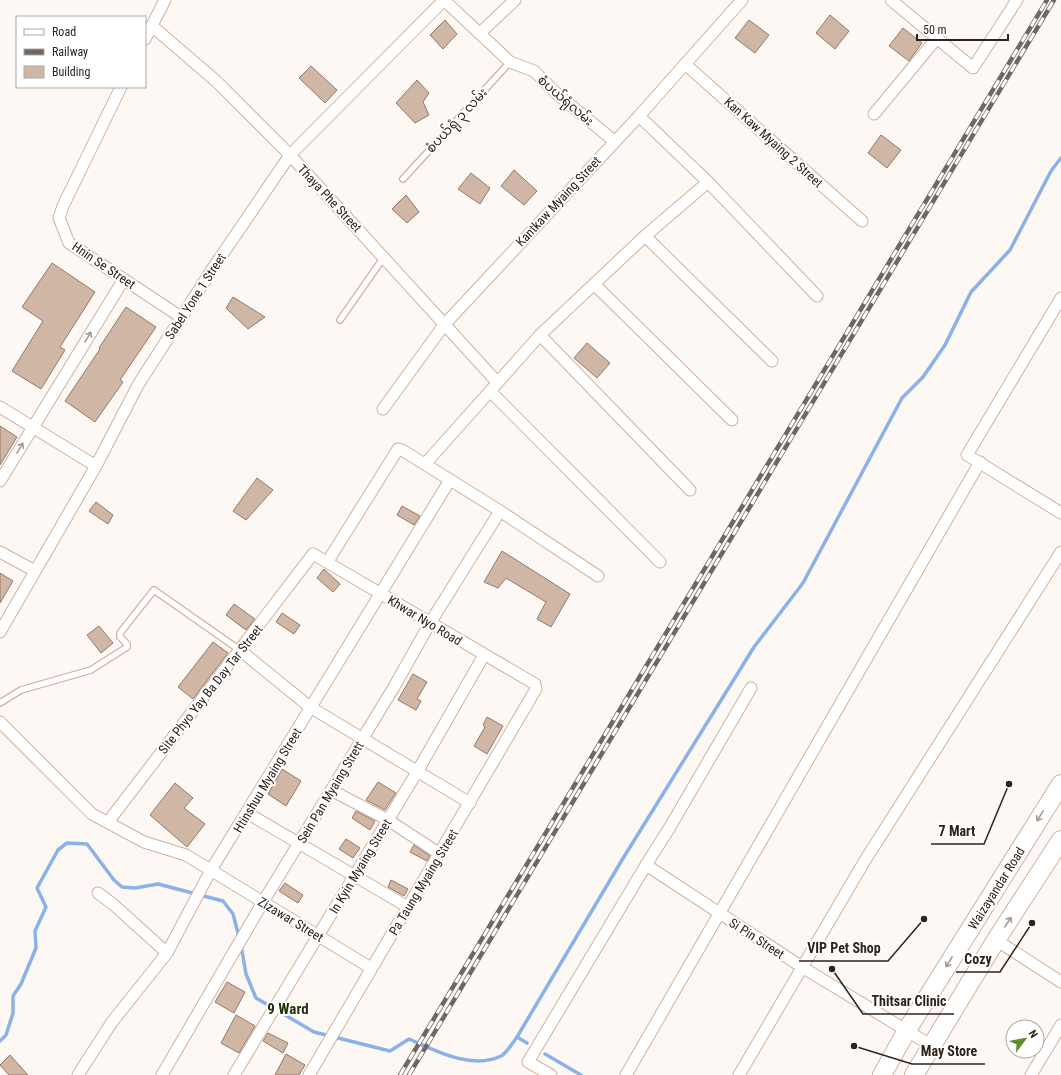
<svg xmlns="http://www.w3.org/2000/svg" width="1061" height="1075" font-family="'Roboto Condensed','Noto Sans Myanmar',sans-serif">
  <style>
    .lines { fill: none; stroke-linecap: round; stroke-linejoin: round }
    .stream { stroke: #8ab2e9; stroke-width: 3.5 }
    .building { fill: #d0b6a4; stroke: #927968 }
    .service-casing { stroke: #cdb3a1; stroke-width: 8 }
    .minor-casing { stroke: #cdb3a1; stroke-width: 13 }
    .primary-casing { stroke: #cdb3a1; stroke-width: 20 }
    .service { stroke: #fff; stroke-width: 5.5 }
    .minor { stroke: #fff; stroke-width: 11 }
    .primary { stroke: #fff; stroke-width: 18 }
    .rail-casing { stroke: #706761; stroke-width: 4.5 }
    .rail { stroke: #fff; stroke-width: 3; stroke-dasharray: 9; stroke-linecap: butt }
    .oneway { stroke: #a09c99 }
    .labels { text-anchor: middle; stroke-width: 4; stroke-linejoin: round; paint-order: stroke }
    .street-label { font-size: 13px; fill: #2d231c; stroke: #fff }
    .quarter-label { font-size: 15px; font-weight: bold; fill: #1c3401; stroke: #fff }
    .leader { fill: none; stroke: #2d231c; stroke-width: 1.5 }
    .callout-dot { fill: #2d231c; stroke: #fff; stroke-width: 1.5 }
    .callout-label { font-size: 14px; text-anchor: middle; font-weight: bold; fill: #2d231c; stroke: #fff; stroke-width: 4; stroke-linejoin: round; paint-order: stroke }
  </style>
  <rect width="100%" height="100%" fill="#fef8f4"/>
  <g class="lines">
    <g class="stream">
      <path d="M241 945 246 974 256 998 314 1032 390 1051 409 1039C436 1051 472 1070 501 1056 507 1053 513 1042 517 1037L622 860 754 647 803 583 902 398 923 377 945 345 971 292 1010 250 1051 171 1061 158"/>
      <path d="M517 1037 527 1043"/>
      <path d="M0 1041 6 1035 13 1013V996L21 984 36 948 35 931 46 907 37 888 58 850 67 843 87 844 114 880 122 887 135 888 158 884 223 901 233 914 239 937"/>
      <path d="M545 1054 581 1075"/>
    </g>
  </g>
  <g class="building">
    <path d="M830 15 849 31 835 49 816 33Z"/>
    <path d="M445 20 457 34 443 49 430 35Z"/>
    <path d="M749 20 769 35 755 53 735 38Z"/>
    <path d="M903 28 922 43 909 61 889 46Z"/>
    <path d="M311 66 337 90 325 103 299 78Z"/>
    <path d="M417 80 429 93 423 102 429 115 415 123 396 103Z"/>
    <path d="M881 135 901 150 887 168 868 153Z"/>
    <path d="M514 170 537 191 524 205 501 186Z"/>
    <path d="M471 173 490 188 480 204 458 189Z"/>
    <path d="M406 195 419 212 407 223 392 209Z"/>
    <path d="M52 263 95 292 60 347 65 350 41 389 12 371 43 321 22 307Z"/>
    <path d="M233 297 265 317 248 329 226 308Z"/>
    <path d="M126 307 156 327 120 380 123 382 95 422 65 401 100 349 99 348Z"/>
    <path d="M587 343 610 363 597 378 574 358Z"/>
    <path d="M0 426 17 437 0 465Z"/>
    <path d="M257 478 273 490 246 520 233 511Z"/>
    <path d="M96 502 113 515 108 524 89 511Z"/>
    <path d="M402 506 420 516 414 525 397 515Z"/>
    <path d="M502 551 570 594 551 627 537 619 546 602 506 578 498 588 484 582Z"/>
    <path d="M324 569 340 584 333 592 317 578Z"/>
    <path d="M0 573 13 581 0 603Z"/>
    <path d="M234 604 255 619 246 630 226 615Z"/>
    <path d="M282 613 300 625 294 634 276 622Z"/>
    <path d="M99 626 113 643 101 653 87 635Z"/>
    <path d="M213 642 228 653 193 699 178 687Z"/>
    <path d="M413 674 427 682 417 699 421 701 416 710 398 700Z"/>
    <path d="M487 717 503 726 487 754 474 746 485 727 483 725Z"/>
    <path d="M282 769 301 781 286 806 268 794Z"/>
    <path d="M378 782 396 793 385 810 366 800Z"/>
    <path d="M175 783 193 798 184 808 205 824 187 847 150 815Z"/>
    <path d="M356 811 375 821 370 830 352 818Z"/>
    <path d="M346 839 360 848 353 858 339 849Z"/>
    <path d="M414 845 430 856 427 861 410 852Z"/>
    <path d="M391 880 408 889 404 896 388 887Z"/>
    <path d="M285 883 303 895 298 903 279 891Z"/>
    <path d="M227 982 245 992 234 1013 215 1002Z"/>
    <path d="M236 1015 255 1026 239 1053 221 1043Z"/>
    <path d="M268 1033 288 1043 283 1053 263 1041Z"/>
    <path d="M286 1054 305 1065 299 1075H275Z"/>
    <path d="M10 1055 28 1075H9L0 1065Z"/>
  </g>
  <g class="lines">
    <g class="service-casing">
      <g id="service">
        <path d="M403 179 510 62"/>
        <path d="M340 320 384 257"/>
        <path d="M0 703 21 690 91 670 127 647V644L120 637V633L154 590 241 651"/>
      </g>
    </g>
    <g class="minor-casing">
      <g id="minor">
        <path d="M444 0 510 62 534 71 556 93 614 141"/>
        <path d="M891 0 973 68 1017 0"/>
        <path d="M152 26 216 81 290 155 497 382"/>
        <path d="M480 33 515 0"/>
        <path d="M145 39 165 0"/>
        <path d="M685 64 862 221"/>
        <path d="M121 87 63 206 59 218 69 243 181 317"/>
        <path d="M874 114 937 38"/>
        <path d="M639 116 708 182 817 296"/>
        <path d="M645 236 772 361"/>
        <path d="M594 284 732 420"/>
        <path d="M1061 298 967 455 1061 513"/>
        <path d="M540 335 690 490"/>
        <path d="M490 391 660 562"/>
        <path d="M0 407 96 466"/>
        <path d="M383 409 444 325 639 116 742 0"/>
        <path d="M425 464 540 335 645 236 708 182"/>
        <path d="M0 481 124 279"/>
        <path d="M0 552 35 571"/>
        <path d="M328 561 398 449 402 450 500 511 598 576"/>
        <path d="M0 632 96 466 138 385 211 271 290 155 444 0"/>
        <path d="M241 651 310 707 470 803"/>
        <path d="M0 722 92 814 144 842 186 855 371 968"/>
        <path d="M331 790 388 820 440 854"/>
        <path d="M247 813 408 907"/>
        <path d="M108 822 313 554 535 684 536 689 309 1075"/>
        <path d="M646 865 802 967 932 1046"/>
        <path d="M98 893 114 905 167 953"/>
        <path d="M996 940 1061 982"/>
        <path d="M78 1075 112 1022 167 953 211 870 450 480"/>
        <path d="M162 1075 263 902 394 687 430 623 500 511"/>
        <path d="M234 1075 417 772 484 655"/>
        <path d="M551 1075 528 1062 646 865 670 827 751 688"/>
        <path d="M626 1075 980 462"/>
        <path d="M739 1075 864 862 1061 552"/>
        <path d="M1031 1075 1061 1025"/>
      </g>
    </g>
    <g class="primary-casing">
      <g id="primary">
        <path d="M882 1075 907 1030 1061 784"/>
        <path d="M914 1075 996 940 1061 840"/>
      </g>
    </g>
    <use href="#service" class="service"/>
    <use href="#minor" class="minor"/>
    <use href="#primary" class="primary"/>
    <g class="rail-casing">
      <g id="rail">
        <path d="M400 1075 1047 0"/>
        <path d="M409 1075 1054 0"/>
      </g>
    </g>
    <use href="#rail" class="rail"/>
  </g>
  <defs><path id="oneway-shaft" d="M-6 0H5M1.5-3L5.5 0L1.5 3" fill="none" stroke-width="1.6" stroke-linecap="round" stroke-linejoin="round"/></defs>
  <g class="oneway">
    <use href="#oneway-shaft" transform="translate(88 337) rotate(-59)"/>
    <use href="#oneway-shaft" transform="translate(20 448) rotate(-59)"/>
    <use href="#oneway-shaft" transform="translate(1040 816) rotate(122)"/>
    <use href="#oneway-shaft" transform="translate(1008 922) rotate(-57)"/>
    <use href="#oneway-shaft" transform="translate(949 962) rotate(122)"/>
  </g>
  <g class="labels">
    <g class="street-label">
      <text transform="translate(566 100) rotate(41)" y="5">စံပယ်ရုံလမ်း</text>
      <text transform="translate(456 120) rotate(-47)" y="5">စံပယ်ရုံ ၃ လမ်း</text>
      <text transform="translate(774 142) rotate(42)" y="5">Kan Kaw Myaing 2 Street</text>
      <text transform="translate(330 198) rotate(47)" y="5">Thaya Phe Street</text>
      <text transform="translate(558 201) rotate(-47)" y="5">Kantkaw Myaing Street</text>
      <text transform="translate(104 265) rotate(34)" y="5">Hnin Se Street</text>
      <text transform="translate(195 296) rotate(-57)" y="5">Sabel Yone 1 Street</text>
      <text transform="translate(425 620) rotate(31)" y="5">Khwar Nyo Road</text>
      <text transform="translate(210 689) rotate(-52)" y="5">Site Phyo Yay Ba Day Tar Street</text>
      <text transform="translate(267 780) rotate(-59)" y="5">Htinshuu Myaing Street</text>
      <text transform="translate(330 792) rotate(-59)" y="5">Sein Pan Myaing Strett</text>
      <text transform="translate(360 866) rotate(-59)" y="5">In Kyin Myaing Street</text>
      <text transform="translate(423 882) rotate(-59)" y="5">Pa Taung Myaing Street</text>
      <text transform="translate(996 888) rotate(-58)" y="5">Waizayandar Road</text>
      <text transform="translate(291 919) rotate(31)" y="5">Zizawar Street</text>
      <text transform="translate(757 938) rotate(33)" y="5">Si Pin Street</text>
    </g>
    <g class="quarter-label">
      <text x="288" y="1014">9 Ward</text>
    </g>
  </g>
  <path class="leader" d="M1009 784L984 844H931M924 919L888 961H799M1032 923L1000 972H956M832 969L863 1014H954M854 1046L912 1064H985"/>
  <g class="callout-dot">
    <circle cx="1009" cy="784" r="4"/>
    <circle cx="924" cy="919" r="4"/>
    <circle cx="1032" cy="923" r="4"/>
    <circle cx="832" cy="969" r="4"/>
    <circle cx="854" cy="1046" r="4"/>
  </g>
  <g class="callout-label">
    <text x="957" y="836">7 Mart</text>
    <text x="844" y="953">VIP Pet Shop</text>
    <text x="978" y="964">Cozy</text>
    <text x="909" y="1006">Thitsar Clinic</text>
    <text x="949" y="1056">May Store</text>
  </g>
  <rect x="16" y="16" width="130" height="72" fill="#ffffff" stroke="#aba7a4"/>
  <rect x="24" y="29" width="20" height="6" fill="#ffffff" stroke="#aba7a4"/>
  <text x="52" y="36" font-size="12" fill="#2d231c">Road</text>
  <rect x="24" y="49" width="20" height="6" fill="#706761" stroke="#aba7a4"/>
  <text x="52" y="56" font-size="12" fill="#2d231c">Railway</text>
  <rect x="24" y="66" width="20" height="12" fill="#d0b6a4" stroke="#aba7a4"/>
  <text x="52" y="76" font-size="12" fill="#2d231c">Building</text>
  <g transform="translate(1025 1039) rotate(58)"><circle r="19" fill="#ffffff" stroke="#aba7a4"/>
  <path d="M0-3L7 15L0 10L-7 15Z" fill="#5c8f27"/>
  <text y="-6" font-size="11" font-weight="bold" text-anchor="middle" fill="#2d231c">N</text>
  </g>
  <path d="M917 34v6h91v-6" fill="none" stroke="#2d231c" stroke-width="2"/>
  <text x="923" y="34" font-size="12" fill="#2d231c" stroke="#ffffff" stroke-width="3" paint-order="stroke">50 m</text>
</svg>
